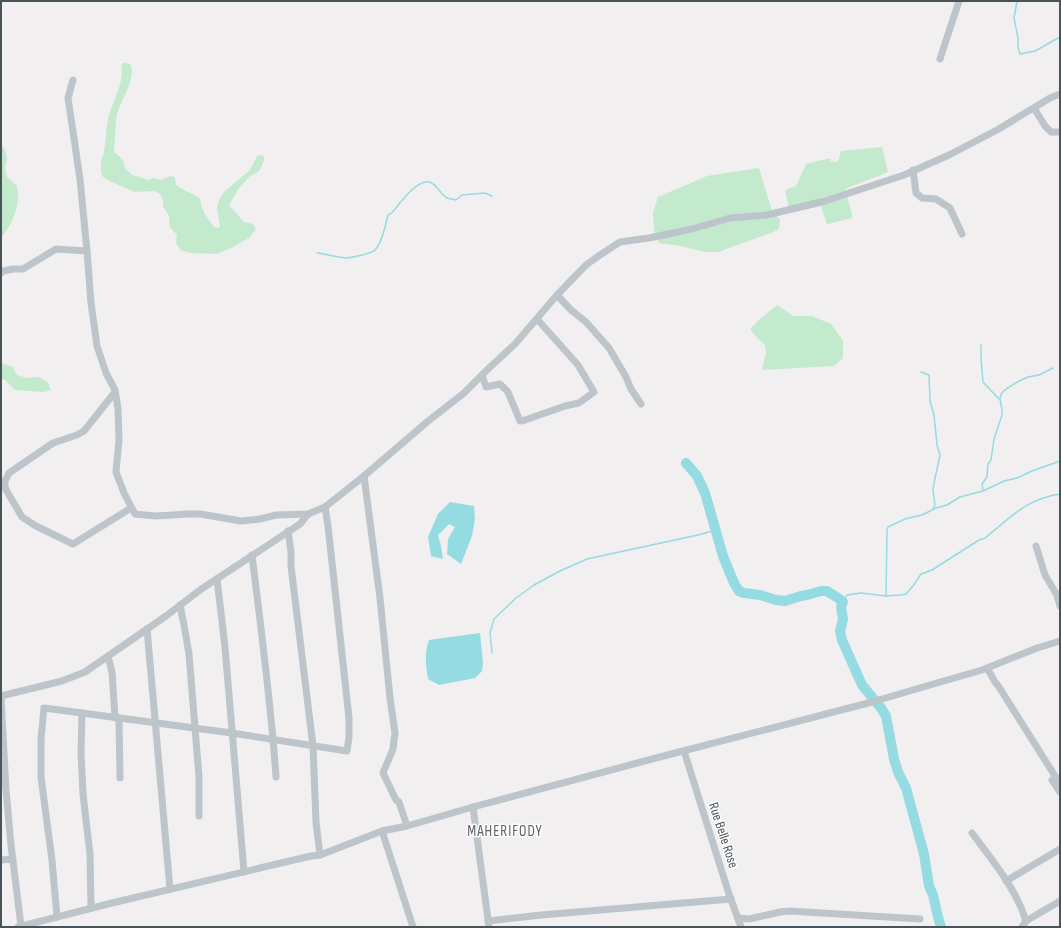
<svg xmlns="http://www.w3.org/2000/svg" width="1061" height="928" font-family="'Sofia Sans Condensed',sans-serif">
  <style>
    .green { fill: #c3eacd }
    .water { fill: #95dbe2 }
    .lines { fill: none; stroke-linecap: round; stroke-linejoin: round }
    .stream { stroke: #95dbe2; stroke-width: 1.5 }
    .river { stroke: #95dbe2; stroke-width: 10 }
    .minor { stroke: #bdc5ca; stroke-width: 7 }
    .labels { text-anchor: middle; stroke-width: 3; stroke-linejoin: round; paint-order: stroke }
    .street-label { font-size: 14px; fill: #49545a; stroke: #fff }
    .neighbourhood-label { font-size: 15px; letter-spacing: 1px; fill: #5d6063; stroke: #fff }
  </style>
  <rect width="100%" height="100%" fill="#f1eff0"/>
  <g class="green">
    <path d="M124 62 131 65C135 83 122 97 117 114 115 126 115 140 114 152L120 157 123 161 125 168 132 175 149 180 154 178 161 180 170 176 175 177 176 185C184 191 192 193 200 198 201 211 208 219 215 228L220 227 217 208 219 200 225 191 249 171 258 155 264 156V161L259 171 250 176 239 188 229 205 244 222 253 224 256 229 249 238 229 249 216 254 190 253 180 250 176 243 177 235 170 227 169 216 163 206V200L160 194 154 191 134 192 108 180 102 176C101 170 100 165 102 158 103 156 104 154 104 152 106 140 106 127 109 115 113 100 125 82 121 65Z"/>
    <path d="M1 145 5 150 7 157 5 167 7 177 17 186C17 190 18 195 18 199 17 213 10 227 1 238Z"/>
    <path d="M882 147 888 172 845 189 853 218 827 224 821 206 790 213 785 190 796 186 806 164 830 158V161L838 162 841 151Z"/>
    <path d="M759 168 771 208 780 220 779 229 771 233 728 248 719 252H704L681 246 659 243 654 230 653 212 658 197 707 176Z"/>
    <path d="M777 305 794 316H812L831 324 843 341V358L834 366 762 370 766 353 765 345 758 339 750 329 761 318Z"/>
    <path d="M1 363 13 367 17 375 27 378 39 377 48 382 51 390 44 392 15 390 5 380 1 379Z"/>
  </g>
  <g class="water">
    <path d="M450 502 474 506 475 519 472 536 461 564 447 554 448 539 455 527 449 524 438 535 441 546 443 559 431 556 428 537 438 514Z"/>
    <path d="M480 633 483 662 482 671 475 678 439 685 428 679C426 665 424 654 429 640Z"/>
  </g>
  <g class="lines">
    <g class="stream">
      <path d="M1017 1 1014 18 1018 38V47L1020 54 1035 51 1060 37"/>
      <path d="M317 253C326 254 335 257 345 258 350 258 371 254 375 250 381 244 386 224 388 215 395 212 394 210 399 204 406 196 414 185 425 182 435 180 439 193 447 198 450 199 453 199 456 200L462 195 485 193 492 196"/>
      <path d="M981 345V359L983 382 999 399"/>
      <path d="M921 372 929 375 930 401 934 415 937 445 940 455 934 483 933 490 935 505 933 509"/>
      <path d="M983 490 982 484 987 477 988 464 991 460 994 439 1002 415V410L1000 399 1001 394 1006 389 1019 381 1028 377 1039 375 1053 368"/>
      <path d="M886 596 900 595 906 594 913 586 921 574 932 570 979 540 985 538C1010 518 1026 499 1060 494"/>
      <path d="M843 602 847 595 861 593 886 596 887 530 888 527 905 519 922 515 936 508 947 505 960 497 983 491 1004 481 1017 478 1032 471 1060 461"/>
      <path d="M492 653 490 633 494 619 516 598 534 585 560 571 587 559 698 535 716 530"/>
    </g>
    <path class="river" d="M686 463 697 476 705 493 723 556 734 583 739 591 744 593 760 595 776 600 785 601 801 596 807 595 821 591H827L838 598 843 602 841 607 843 619 840 631 842 640 862 685 881 708 886 716 894 759 898 772 906 788 924 854 929 886 933 895 938 917 941 927"/>
    <g class="minor">
      <path d="M940 59 959 1"/>
      <path d="M73 80 68 98 80 179 87 251"/>
      <path d="M1034 108 1045 126 1051 132H1060"/>
      <path d="M913 170 916 193 922 198 936 199 950 208 962 234"/>
      <path d="M1 273 3 271 13 269H23L56 249 87 251 91 303 97 346 106 373 115 390 118 409 119 440 116 472 124 493 135 514 156 516 188 514H200L241 521 260 519 276 515 308 514 325 507 364 476 427 422 464 393 488 369 515 344 557 295 586 265 600 255 620 242 649 238 692 229 730 218 767 215 825 201 904 175 949 155 997 130 1050 98 1060 94"/>
      <path d="M557 295 571 310 586 322 609 348 626 377 631 389 641 404"/>
      <path d="M482 375 486 387 500 384 508 392 520 421 525 420 565 406 579 403 594 392 578 365 537 319"/>
      <path d="M115 392 84 431 77 435 53 443 9 473 5 481V488L22 517 36 526 73 544 131 508"/>
      <path d="M364 476 380 598 390 698 395 733 393 749 383 773 396 800 399 802 407 826"/>
      <path d="M288 531 291 552V566L313 746 316 822 320 855"/>
      <path d="M1036 546 1045 575 1057 595 1060 606"/>
      <path d="M252 555C261 629 271 703 276 777"/>
      <path d="M217 579 225 647 244 872"/>
      <path d="M180 605 184 625 189 654 199 777V816"/>
      <path d="M147 629 170 889"/>
      <path d="M108 657 112 672 115 718"/>
      <path d="M987 668 995 682 999 687 1060 784"/>
      <path d="M1 696 62 681 85 672 166 616 200 590 300 524 308 514"/>
      <path d="M1 698 6 790 11 845 21 926"/>
      <path d="M82 713 232 733 347 751 349 737V718L328 526 325 507"/>
      <path d="M119 718 120 778"/>
      <path d="M684 751 729 894 741 927"/>
      <path d="M1052 780 1060 792"/>
      <path d="M473 807 489 927"/>
      <path d="M382 831 413 927"/>
      <path d="M972 833C992 860 1016 888 1026 921L1022 927"/>
      <path d="M1 860 13 859"/>
      <path d="M1006 881 1060 849"/>
      <path d="M57 917 52 860 41 777V739L44 708 82 713 81 753 83 794 90 854 91 908"/>
      <path d="M738 918 749 919 780 912 789 911 920 919"/>
      <path d="M488 921 541 915 731 899"/>
      <path d="M1026 921 1060 901"/>
      <path d="M18 927 112 903 311 856 320 855 382 831 407 826 473 807 656 758 872 702 930 685 982 670 1037 648 1060 641"/>
    </g>
  </g>
  <g class="labels">
    <g class="street-label">
      <text transform="translate(724 835) rotate(72)" y="5">Rue Belle Rose</text>
    </g>
    <g class="neighbourhood-label">
      <text x="505" y="836">MAHERIFODY</text>
    </g>
  </g>
  <rect width="1061" height="928" fill="none" stroke="#49545a" stroke-width="4"/>
</svg>
